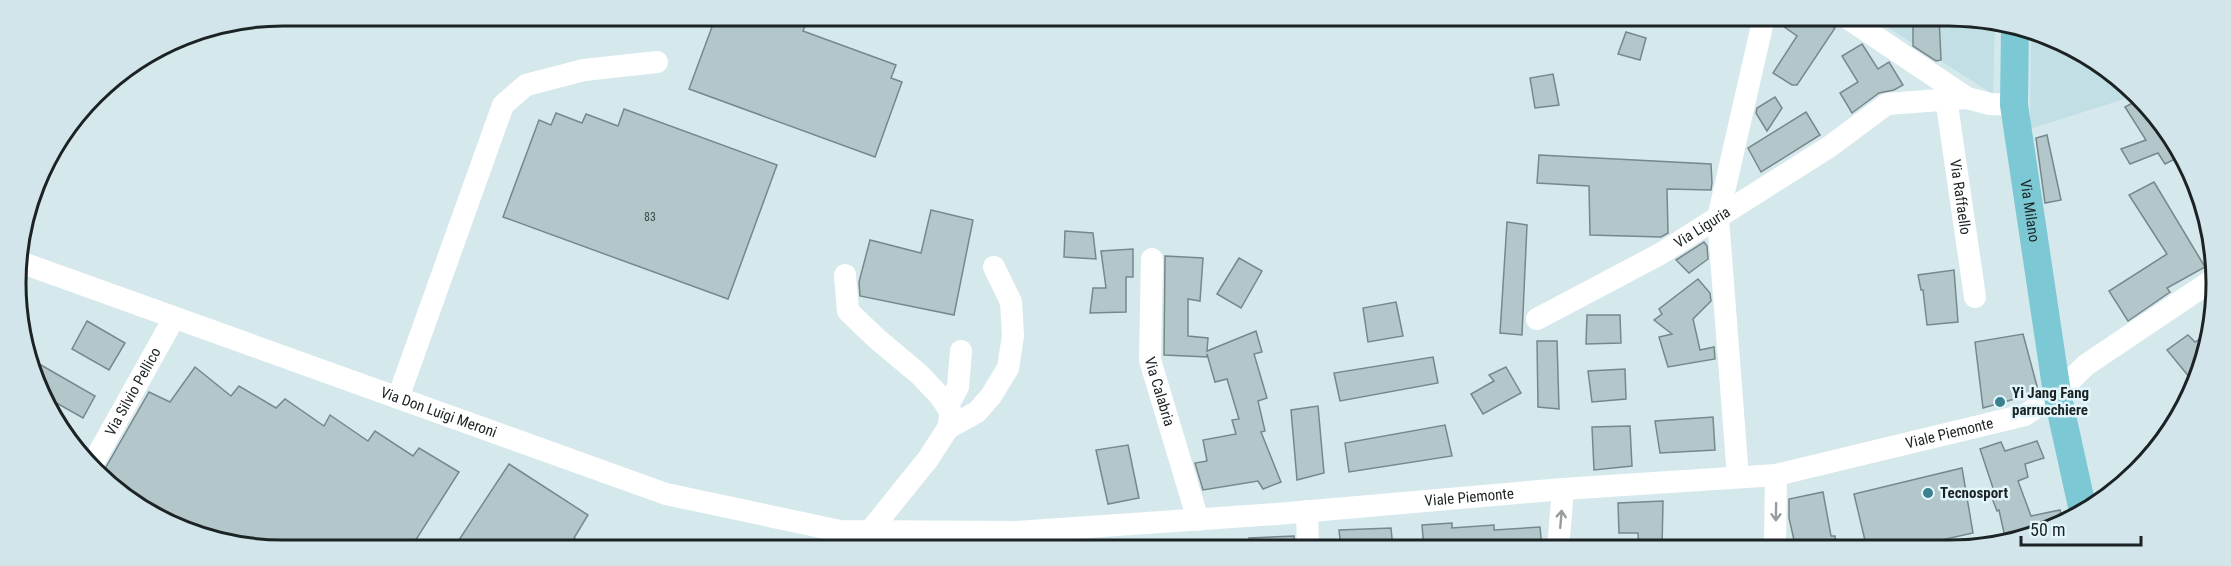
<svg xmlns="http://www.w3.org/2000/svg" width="2231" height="566" font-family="'Roboto Condensed',sans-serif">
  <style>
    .built { fill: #c2dfe5 }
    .building { fill: #b3c6ca; stroke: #76888c; stroke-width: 1.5 }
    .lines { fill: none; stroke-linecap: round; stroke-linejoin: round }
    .minor { stroke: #fff; stroke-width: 22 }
    .major { stroke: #7cc8d4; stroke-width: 28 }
    .oneway { stroke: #999c9c }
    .poi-dot { fill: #3a808d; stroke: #e2f6fb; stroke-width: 2 }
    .labels { text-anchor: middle; stroke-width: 5; stroke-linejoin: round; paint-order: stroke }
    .number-label { font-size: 12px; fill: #424c4e }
    .street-label { font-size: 15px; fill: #1c2324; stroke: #e2f6fb }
    .poi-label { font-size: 15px; font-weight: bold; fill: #1c2324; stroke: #e2f6fb; text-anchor: start }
    .rim { fill: none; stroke: #1c2324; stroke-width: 3 }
  </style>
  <rect width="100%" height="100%" fill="#d5e9ed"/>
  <g class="built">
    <path d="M1871 17H1983L1995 21 1993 94Z"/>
    <path d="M2031 34 2082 51 2134 96 2030 129Z"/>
  </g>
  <g class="building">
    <path d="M716 16H809L803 31 896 65 891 78 902 82 875 157 689 89Z"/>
    <path d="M1777 17H1819L1835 28 1797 85H1792L1773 73 1797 36 1777 22Z"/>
    <path d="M1913 17H1939L1941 60 1936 61 1913 46Z"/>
    <path d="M1626 32 1646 38 1640 60 1618 54Z"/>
    <path d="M1862 44 1878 69 1889 62 1903 85 1894 90 1879 93 1852 113 1840 93 1858 82 1842 56Z"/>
    <path d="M1553 74 1559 105 1535 108 1530 78Z"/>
    <path d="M1775 97 1782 108 1767 131 1756 113 1757 108Z"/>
    <path d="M2138 100 2161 120 2179 157 2165 164 2158 153 2130 164 2121 149 2146 140 2125 107Z"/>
    <path d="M624 109 777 165 728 299 503 217 539 120 551 125 556 113 582 123 586 114 618 126Z"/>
    <path d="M1806 112 1820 135 1761 172 1748 148Z"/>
    <path d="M2047 135 2061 200 2045 203 2036 138Z"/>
    <path d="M1539 155 1711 164 1712 183 1711 190 1667 189 1668 233 1661 237 1590 235 1589 186 1537 183Z"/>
    <path d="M2154 182 2205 267 2167 288 2170 292 2128 321 2109 291 2167 254 2129 195Z"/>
    <path d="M931 210 973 220 954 315 860 296 859 282 870 240 921 253Z"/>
    <path d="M1507 222 1527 225 1522 335 1500 333Z"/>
    <path d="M1065 231 1093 233 1096 259 1064 257Z"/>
    <path d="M1704 242 1707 246 1708 259 1689 273 1676 260Z"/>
    <path d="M1133 249V277H1126V312L1090 313 1093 288H1106L1101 251Z"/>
    <path d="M1165 256 1203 258 1200 301 1188 299V336L1208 338 1207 351 1256 331 1262 352 1254 354 1267 398 1258 401 1265 431 1261 432 1281 482 1263 489 1258 481 1203 490 1195 463 1207 461 1203 440 1236 434 1232 420 1239 419 1227 379 1215 382 1207 354V357L1164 355Z"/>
    <path d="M1239 258 1262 271 1241 308 1217 294Z"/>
    <path d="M1954 270 1958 322 1927 325 1923 290H1921L1918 275Z"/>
    <path d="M1698 279 1710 293 1711 301 1693 319 1700 350 1714 347 1715 359 1668 367 1659 337 1672 334 1654 320 1662 314 1659 309Z"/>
    <path d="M1396 302 1403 336 1368 342 1363 308Z"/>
    <path d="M1587 315H1620L1621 343 1586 344Z"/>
    <path d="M87 321 125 343 109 370 72 349Z"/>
    <path d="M2210 332 2197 374 2190 378 2167 350 2188 335 2195 342Z"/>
    <path d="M2023 334 2038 390 2032 394 1983 408 1975 342Z"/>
    <path d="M1537 341H1557L1559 409 1538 407Z"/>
    <path d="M1433 357 1438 383 1340 401 1334 373Z"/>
    <path d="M41 365 95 396 83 418 44 396 34 378Z"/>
    <path d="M195 367 231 396 239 386 276 408 285 399 324 426 330 415 368 441 375 431 413 456 419 448 459 472 410 549H248L184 527 102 474 149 392 170 402Z"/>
    <path d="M1506 367 1521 393 1483 414 1471 394 1494 381 1489 375Z"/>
    <path d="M1625 369 1626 399 1592 402 1588 371Z"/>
    <path d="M1318 406 1324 473 1297 480 1291 410Z"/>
    <path d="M1713 417 1715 450 1660 453 1655 421Z"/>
    <path d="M1445 425 1452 456 1349 472 1345 443Z"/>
    <path d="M1630 426 1632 466 1594 470 1592 427Z"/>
    <path d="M2037 441 2044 458 2025 464 2028 477 2018 481 2031 516 2060 510 2063 524 2006 542 1999 510 1997 511 1992 498 1996 497 1980 449 2001 442 2005 451Z"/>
    <path d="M1128 445 1139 498 1108 504 1096 450Z"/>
    <path d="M509 464 588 515 574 538 590 549H453Z"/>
    <path d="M1962 468 1973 533 1901 549H1867L1854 494Z"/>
    <path d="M1823 492 1831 536H1835L1837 549H1796L1789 518V499Z"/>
    <path d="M1663 501 1662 549H1639L1638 533H1619L1618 503Z"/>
    <path d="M1452 523V528L1494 525V530L1540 527 1542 549H1424L1422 525Z"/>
    <path d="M1391 528 1393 549H1341L1339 530Z"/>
    <path d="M1294 536V549H1249V538Z"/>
  </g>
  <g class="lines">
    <g class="minor">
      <path d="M1846 17 1967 98 1990 104 2014 105"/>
      <path id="s1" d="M1946 98 1975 297"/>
      <path id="s2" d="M1152 259 1150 360 1198 520"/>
      <path id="s3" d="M17 261 666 494 840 531 1016 532 1277 514 1563 489 1776 475 2025 415 2057 393 2086 365 2211 281"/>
      <path d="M845 275 848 311 876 338 919 374 939 395 951 412 948 428 928 459 870 531"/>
      <path id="s4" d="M1537 319 1660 254 1829 147 1887 104 1967 98"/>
      <path d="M398 398 503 105 526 85 584 70 657 62"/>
      <path d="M947 407 958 387 961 351"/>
      <path d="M948 428 977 412 991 396 1008 368 1013 336 1011 302 994 267"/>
      <path id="s5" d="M92 465 174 318"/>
      <path d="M1738 477 1718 218 1764 17"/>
      <path d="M1307 511 1308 549"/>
      <path d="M1558 549 1563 489"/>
      <path d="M1775 549 1776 475"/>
    </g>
    <path class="major" id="s6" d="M2015 28 2014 105 2057 393 2083 511"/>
  </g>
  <defs><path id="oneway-shaft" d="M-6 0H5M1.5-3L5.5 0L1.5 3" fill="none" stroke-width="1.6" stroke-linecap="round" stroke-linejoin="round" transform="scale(1.5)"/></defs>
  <g class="oneway">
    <use href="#oneway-shaft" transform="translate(1776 512) rotate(91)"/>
    <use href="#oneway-shaft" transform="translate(1561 519) rotate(-85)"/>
  </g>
  <g class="poi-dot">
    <circle cx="2000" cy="402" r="6"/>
    <circle cx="1928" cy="493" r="6"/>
  </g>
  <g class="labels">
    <g class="number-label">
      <text x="650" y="221">83</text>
    </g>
    <g class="street-label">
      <text dy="5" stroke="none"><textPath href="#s1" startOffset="100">Via Raffaello</textPath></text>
      <text dy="5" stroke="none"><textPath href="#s6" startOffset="184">Via Milano</textPath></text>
      <text dy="5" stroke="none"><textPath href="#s4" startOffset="189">Via Liguria</textPath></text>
      <text dy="5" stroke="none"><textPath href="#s5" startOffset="84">Via Silvio Pellico</textPath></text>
      <text dy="5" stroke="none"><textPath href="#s2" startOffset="134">Via Calabria</textPath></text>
      <text dy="5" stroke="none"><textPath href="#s3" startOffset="448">Via Don Luigi Meroni</textPath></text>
      <text dy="5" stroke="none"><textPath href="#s3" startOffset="1984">Viale Piemonte</textPath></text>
      <text dy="5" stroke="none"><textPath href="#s3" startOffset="1498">Viale Piemonte</textPath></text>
    </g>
    <g class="poi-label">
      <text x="2012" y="398">Yi Jang Fang<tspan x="2012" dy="17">parrucchiere</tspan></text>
      <text x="1940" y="498">Tecnosport</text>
    </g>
  </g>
  <path d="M0 0H2231V566H0ZM283 26H1949A257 257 0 0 1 2206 283V283A257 257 0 0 1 1949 540H283A257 257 0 0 1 26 283V283A257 257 0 0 1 283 26Z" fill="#d2e5ea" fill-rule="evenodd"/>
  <path class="rim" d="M283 26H1949A257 257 0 0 1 2206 283V283A257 257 0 0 1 1949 540H283A257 257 0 0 1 26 283V283A257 257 0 0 1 283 26Z"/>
  <path d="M2021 536v9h120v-9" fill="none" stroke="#1c2324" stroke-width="3"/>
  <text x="2030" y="536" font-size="18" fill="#1c2324" stroke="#e2f6fb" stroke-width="4.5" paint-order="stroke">50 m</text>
</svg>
